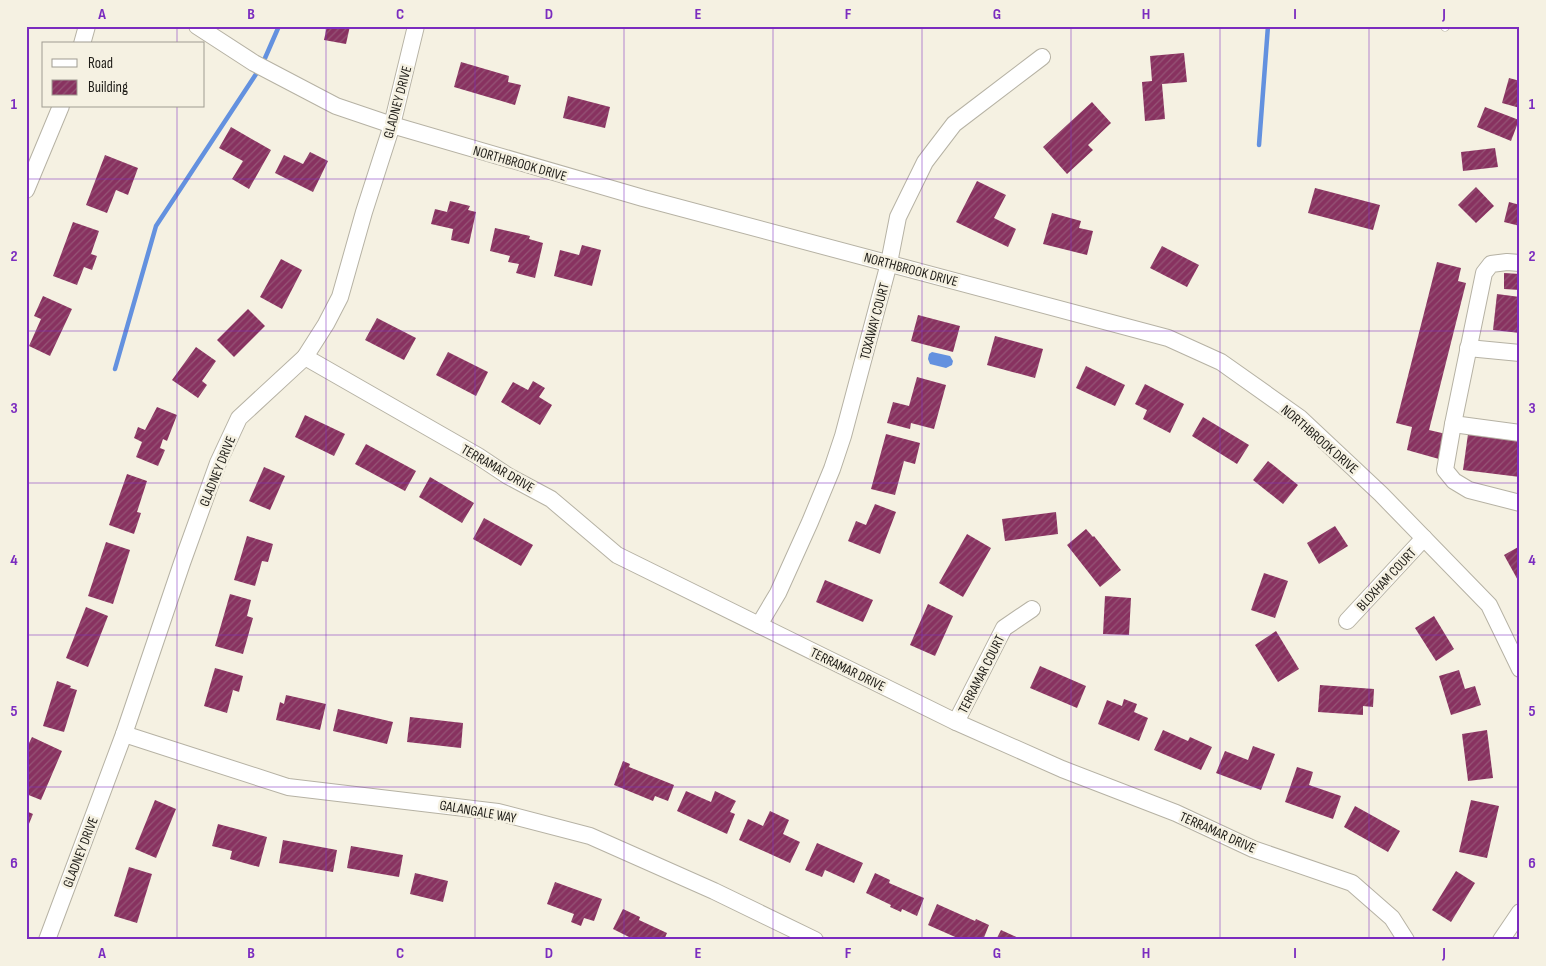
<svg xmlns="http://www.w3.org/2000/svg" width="1546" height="966" font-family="'Sofia Sans Condensed',sans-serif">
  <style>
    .water { fill: #6391df }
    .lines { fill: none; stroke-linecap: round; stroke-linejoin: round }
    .stream { stroke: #6391df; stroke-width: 4.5 }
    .building { fill: url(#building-hatch) }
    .service-casing { stroke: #b6b2a4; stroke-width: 9 }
    .minor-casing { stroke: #b6b2a4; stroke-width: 18 }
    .service { stroke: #fff; stroke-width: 8 }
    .minor { stroke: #fff; stroke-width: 16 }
    .grid { fill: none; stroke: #7b2cbf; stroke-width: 1; stroke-opacity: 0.55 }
    .labels { text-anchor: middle; stroke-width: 5; stroke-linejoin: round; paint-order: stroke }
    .street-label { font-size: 14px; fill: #1e1c17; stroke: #f5f1e2 }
    .neatline { fill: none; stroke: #7b2cbf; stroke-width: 2 }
    .grid-label { font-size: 16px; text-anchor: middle; font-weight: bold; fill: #7b2cbf }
  </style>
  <defs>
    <pattern id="building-hatch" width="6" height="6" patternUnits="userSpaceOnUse" patternTransform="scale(1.25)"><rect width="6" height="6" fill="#883260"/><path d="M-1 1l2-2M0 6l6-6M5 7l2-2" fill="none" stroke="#955476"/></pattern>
  </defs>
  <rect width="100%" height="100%" fill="#f5f1e2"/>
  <path class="water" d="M932 352 950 356 953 361 952 365 946 368 930 364 928 359 929 354Z"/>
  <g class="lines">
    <g class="stream">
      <path d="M1259 145 1268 26"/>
      <path d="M115 369 156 226 262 65 279 26"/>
    </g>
  </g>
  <g class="building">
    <path d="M327 26H350L346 44 324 40Z"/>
    <path d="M1184 53 1187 82 1162 84 1165 119 1145 121 1142 82 1152 81 1150 56Z"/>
    <path d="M461 62 509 76 508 82 521 85 515 105 454 87Z"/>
    <path d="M1509 78 1520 81V108L1502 103Z"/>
    <path d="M568 96 610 107 605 128 563 118Z"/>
    <path d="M1092 102 1111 123 1088 145 1093 150 1067 174 1043 147Z"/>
    <path d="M1485 107 1519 120 1511 141 1477 127Z"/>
    <path d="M231 127 271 150 249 189 232 179 243 161 219 148Z"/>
    <path d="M1495 148 1498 167 1463 171 1461 152Z"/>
    <path d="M310 152 328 161 313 192 275 173 284 155 303 164Z"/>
    <path d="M105 155 138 168 128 195 116 190 107 213 86 205Z"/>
    <path d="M977 181 1006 195 994 218 1016 229 1008 247 956 222Z"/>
    <path d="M1476 187 1494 206 1476 223 1458 205Z"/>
    <path d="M1315 188 1380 205 1373 230 1308 213Z"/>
    <path d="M450 201 470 206 468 210 476 212 469 244 451 240 453 229 431 224 435 209 447 212Z"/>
    <path d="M1509 202 1520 205V226L1504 222Z"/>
    <path d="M1052 213 1081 221 1079 228 1093 231 1087 255 1043 244Z"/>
    <path d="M73 222 99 231 91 254 97 256 92 270 84 267 77 285 53 276Z"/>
    <path d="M495 228 530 236 529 239 543 243 535 278 516 273 519 264 508 262 510 256 490 251Z"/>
    <path d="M582 245 601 250 592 286 554 276 560 250 579 255Z"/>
    <path d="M1162 246 1199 265 1187 287 1150 268Z"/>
    <path d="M281 259 302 270 282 309 260 297Z"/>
    <path d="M1437 262 1461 268 1458 281 1466 283 1429 430 1446 434 1439 459 1407 450 1412 427 1396 423Z"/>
    <path d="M1504 273 1520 274V290L1504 289Z"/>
    <path d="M1497 294 1520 297V333L1493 330Z"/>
    <path d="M43 296 72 309 50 356 29 346 41 319 34 316Z"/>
    <path d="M248 309 265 326 234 357 217 340Z"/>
    <path d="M918 315 960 326 953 352 911 341Z"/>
    <path d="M377 318 416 338 404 360 365 340Z"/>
    <path d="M995 336 1043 349 1035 378 987 365Z"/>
    <path d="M196 347 216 361 202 381 207 385 198 398 172 380Z"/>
    <path d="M448 352 488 372 476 396 436 375Z"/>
    <path d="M1086 366 1125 385 1115 406 1076 388Z"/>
    <path d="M917 377 946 385 934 429 911 423 910 429 887 423 893 402 909 406Z"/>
    <path d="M533 381 545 388 539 397 552 405 540 425 501 402 513 382 528 390Z"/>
    <path d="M1145 384 1184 404 1170 433 1143 419 1147 410 1135 404Z"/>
    <path d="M157 407 177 415 167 441 163 439 160 448 165 450 158 466 136 457 142 442 134 438 138 427 145 430Z"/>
    <path d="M305 415 345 434 334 456 295 437Z"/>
    <path d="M1203 417 1249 445 1237 464 1192 436Z"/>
    <path d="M886 434 920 443 915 464 904 461 895 495 871 489Z"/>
    <path d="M1468 434 1520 441V477L1463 470Z"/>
    <path d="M366 444 416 471 405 491 355 464Z"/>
    <path d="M1268 461 1298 485 1283 504 1253 480Z"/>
    <path d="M264 467 285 476 270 510 249 501Z"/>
    <path d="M127 474 147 481 137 512 141 513 134 534 109 525Z"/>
    <path d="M430 477 474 503 462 523 419 497Z"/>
    <path d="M875 504 896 512 880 554 848 541 856 521 866 525Z"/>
    <path d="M1056 512 1058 534 1005 541 1002 519Z"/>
    <path d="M484 518 533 545 521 566 473 539Z"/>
    <path d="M1335 526 1348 546 1319 564 1307 543Z"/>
    <path d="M1086 529 1093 537 1094 536 1121 570 1100 587 1067 545Z"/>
    <path d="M967 534 991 548 963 597 939 583Z"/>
    <path d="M247 536 273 544 268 562 262 561 255 586 234 580Z"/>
    <path d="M106 542 130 550 113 604 88 596Z"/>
    <path d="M1520 546V584L1504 555Z"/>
    <path d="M1264 573 1288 581 1275 618 1251 610Z"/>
    <path d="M825 580 873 600 863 622 816 602Z"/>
    <path d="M230 594 251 600 247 616 253 618 243 654 215 646Z"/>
    <path d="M1105 596 1131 598 1129 635 1103 634Z"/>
    <path d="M928 604 953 616 935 656 910 645Z"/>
    <path d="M86 607 108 616 88 667 66 658Z"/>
    <path d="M1434 616 1454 649 1436 661 1415 628Z"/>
    <path d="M1276 631 1299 669 1278 682 1255 645Z"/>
    <path d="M1040 666 1086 686 1077 708 1030 688Z"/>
    <path d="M215 668 243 676 239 692 233 690 227 713 204 706Z"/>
    <path d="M1459 670 1465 689 1475 686 1481 705 1451 715 1439 676Z"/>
    <path d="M57 681 71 686 70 688 77 690 64 732 43 726Z"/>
    <path d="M1320 685 1374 689 1373 707 1363 706V715L1318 712Z"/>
    <path d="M286 695 326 704 320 730 276 720 280 702 284 704Z"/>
    <path d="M1124 699 1137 704 1134 712 1148 718 1139 741 1098 724 1107 700 1122 706Z"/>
    <path d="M338 709 393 722 387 744 333 731Z"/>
    <path d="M410 717 463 723 461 748 407 742Z"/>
    <path d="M1163 730 1188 741 1190 737 1212 747 1201 770 1154 750Z"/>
    <path d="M1487 730 1493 778 1468 781 1462 734Z"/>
    <path d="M32 737 62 751 41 800 26 794V775L28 771H26V749Z"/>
    <path d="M1253 746 1275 754 1261 790 1216 773 1225 751 1248 760Z"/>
    <path d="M623 761 630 764 629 767 674 785 668 801 655 796 653 801 614 785Z"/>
    <path d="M1297 767 1313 772 1309 785 1341 796 1333 819 1285 802Z"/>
    <path d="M686 791 711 802 715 791 736 801 730 812 735 814 727 834 677 811Z"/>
    <path d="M155 800 176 809 156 858 135 849Z"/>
    <path d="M1471 800 1499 806 1487 858 1459 852Z"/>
    <path d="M1355 806 1400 831 1388 852 1344 827Z"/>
    <path d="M26 811 33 814 26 831Z"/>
    <path d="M770 811 789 820 783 834 800 842 790 863 739 840 748 819 763 826Z"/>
    <path d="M218 824 267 837 259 867 230 859 232 851 212 846Z"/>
    <path d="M283 840 337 850 333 872 279 863Z"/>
    <path d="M817 843 863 863 854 883 825 870 822 877 805 870Z"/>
    <path d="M351 846 403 855 399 877 347 868Z"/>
    <path d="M129 867 152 874 137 923 114 916Z"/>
    <path d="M1456 871 1475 883 1451 922 1432 910Z"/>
    <path d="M415 873 448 881 443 902 410 894Z"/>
    <path d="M875 873 890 880 889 883 924 898 917 916 902 909 901 912 890 907 891 905 866 893Z"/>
    <path d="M555 882 602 899 594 921 584 918 581 926 571 922 574 914 547 904Z"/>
    <path d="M937 904 975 921 976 919 989 925 983 940H962L928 925Z"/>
    <path d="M623 909 640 917 639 920 667 933 664 940H628L629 937 613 929Z"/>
    <path d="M1001 930 1023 940H996Z"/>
  </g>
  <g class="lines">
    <g class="service-casing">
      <path id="service" d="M1445 27 1446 26"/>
    </g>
    <g class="minor-casing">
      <g id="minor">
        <path d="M197 26 254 63 336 106 392 125 643 198 1168 338 1221 362 1300 418 1381 494 1489 605 1520 669"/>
        <path d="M82 44 87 26"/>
        <path d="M26 190 61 106"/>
        <path d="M1520 263 1507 262 1491 264 1484 273 1453 424 1445 470 1454 481 1469 490 1520 503"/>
        <path d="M1468 348 1520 353"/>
        <path d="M305 357 478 456 508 476 551 499 617 555 956 722 1062 769 1176 813 1253 849 1352 883 1392 918 1406 940"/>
        <path d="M1453 424 1520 433"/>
        <path d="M1347 621 1424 538"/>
        <path d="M759 625 778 593 810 522 832 469 843 436 889 263 898 217 925 162 954 124 1042 57"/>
        <path d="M956 722 1004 628 1032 609"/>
        <path d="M124 734 288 787 498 812 590 836 714 891 815 940"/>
        <path d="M47 940 124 734 182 563 218 463 239 418 305 357 326 324 340 297 364 212 392 125 416 26"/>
        <path d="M1501 940 1520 912"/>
      </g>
    </g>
    <use href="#service" class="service"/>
    <use href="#minor" class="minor"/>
  </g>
  <path class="grid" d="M177 26V44M326 26V940M475 26V940M624 26V940M773 26V940M922 26V940M1071 26V940M1220 26V940M1369 26V940M177 106V940M26 179H1520M26 331H1520M26 483H1520M26 635H1520M26 787H1520"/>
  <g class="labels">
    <g class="street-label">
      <text transform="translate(397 102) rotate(-75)" y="5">GLADNEY DRIVE</text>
      <text transform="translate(520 163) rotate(16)" y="5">NORTHBROOK DRIVE</text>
      <text transform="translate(911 269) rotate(15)" y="5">NORTHBROOK DRIVE</text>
      <text transform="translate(874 321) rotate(-75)" y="5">TOXAWAY COURT</text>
      <text transform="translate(1320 439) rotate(41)" y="5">NORTHBROOK DRIVE</text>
      <text transform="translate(498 468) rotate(30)" y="5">TERRAMAR DRIVE</text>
      <text transform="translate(217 471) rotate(-68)" y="5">GLADNEY DRIVE</text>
      <text transform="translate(1386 579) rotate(-47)" y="5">BLOXHAM COURT</text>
      <text transform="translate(848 669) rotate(26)" y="5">TERRAMAR DRIVE</text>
      <text transform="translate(981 674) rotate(-63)" y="5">TERRAMAR COURT</text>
      <text transform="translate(478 811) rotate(10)" y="5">GALANGALE WAY</text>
      <text transform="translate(1218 832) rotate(24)" y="5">TERRAMAR DRIVE</text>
      <text transform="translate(80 852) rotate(-69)" y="5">GLADNEY DRIVE</text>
    </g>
  </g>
  <rect width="1546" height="966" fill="none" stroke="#f5f1e2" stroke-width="55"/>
  <rect x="42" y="42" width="162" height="65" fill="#f5f1e2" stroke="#9f9c91"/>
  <rect x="52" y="59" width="25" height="8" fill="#ffffff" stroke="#9f9c91"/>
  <text x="88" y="68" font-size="15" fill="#1e1c17">Road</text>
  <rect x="52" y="80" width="25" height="15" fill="url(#building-hatch)" stroke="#9f9c91"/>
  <text x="88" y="92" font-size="15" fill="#1e1c17">Building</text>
  <rect x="28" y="28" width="1490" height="910" class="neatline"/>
  <g class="grid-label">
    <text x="102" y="19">A</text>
    <text x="251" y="19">B</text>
    <text x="400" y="19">C</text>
    <text x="549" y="19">D</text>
    <text x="698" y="19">E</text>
    <text x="848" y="19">F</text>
    <text x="997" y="19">G</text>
    <text x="1146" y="19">H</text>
    <text x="1295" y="19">I</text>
    <text x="1444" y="19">J</text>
    <text x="14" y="109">1</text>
    <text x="1532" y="109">1</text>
    <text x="14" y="261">2</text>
    <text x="1532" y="261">2</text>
    <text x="14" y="413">3</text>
    <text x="1532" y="413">3</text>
    <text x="14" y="565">4</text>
    <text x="1532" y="565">4</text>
    <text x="14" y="716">5</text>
    <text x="1532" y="716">5</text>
    <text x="14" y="868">6</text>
    <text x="1532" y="868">6</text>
    <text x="102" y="958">A</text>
    <text x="251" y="958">B</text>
    <text x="400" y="958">C</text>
    <text x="549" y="958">D</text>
    <text x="698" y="958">E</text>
    <text x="848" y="958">F</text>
    <text x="997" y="958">G</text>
    <text x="1146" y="958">H</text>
    <text x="1295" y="958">I</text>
    <text x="1444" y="958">J</text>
  </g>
</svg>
